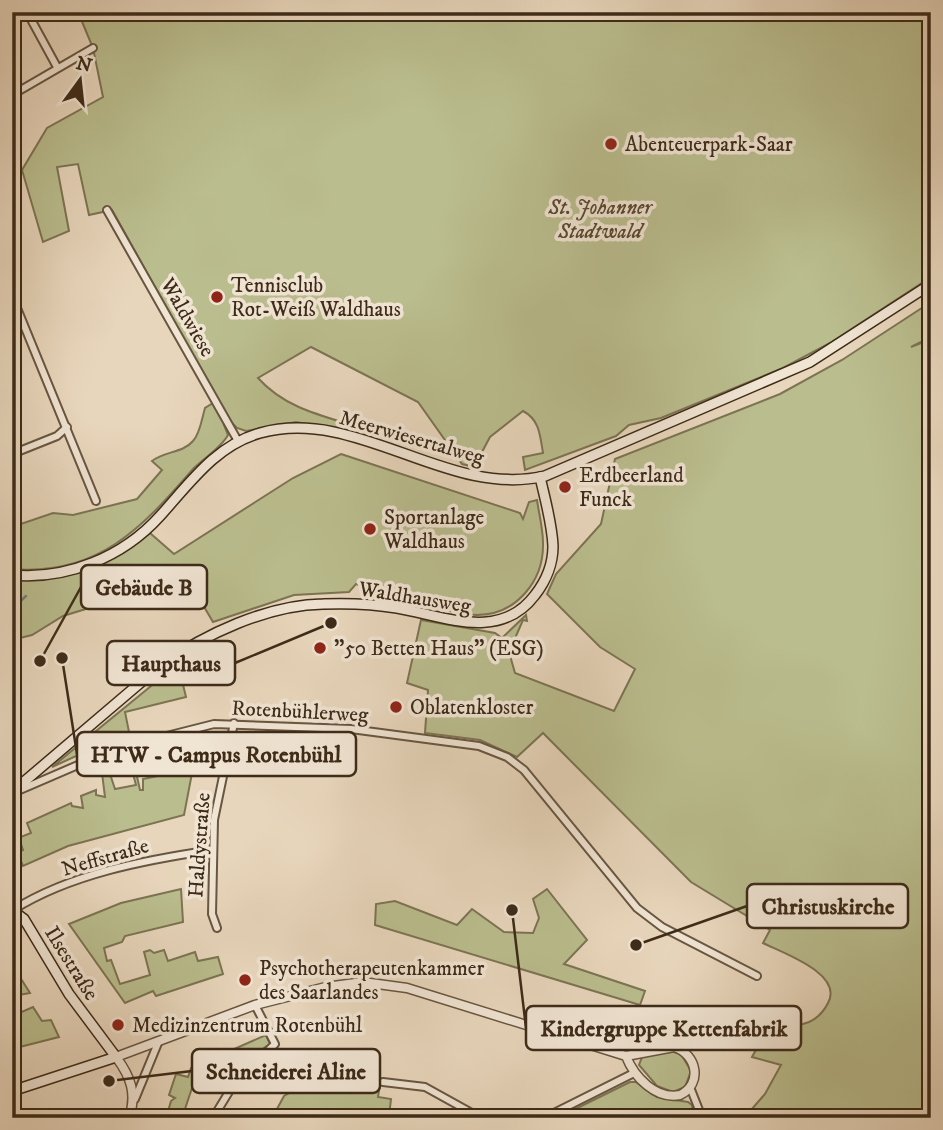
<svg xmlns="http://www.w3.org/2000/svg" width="943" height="1130" font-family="'IM FELL DW Pica',serif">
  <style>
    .green { fill: #babd8e; stroke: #7c7453; stroke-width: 2 }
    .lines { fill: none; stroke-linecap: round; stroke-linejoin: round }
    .stream { stroke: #748077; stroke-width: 2.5 }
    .minor-casing { stroke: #685641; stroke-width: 10 }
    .tertiary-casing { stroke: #685641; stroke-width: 11 }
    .secondary-casing { stroke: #3d2b18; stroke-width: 12 }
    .minor { stroke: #f0e4d3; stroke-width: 6 }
    .tertiary { stroke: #f0e4d3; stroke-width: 8 }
    .secondary { stroke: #f0e4d3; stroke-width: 9 }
    .poi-dot { fill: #8f2418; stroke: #f0e4d3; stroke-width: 2.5 }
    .labels { text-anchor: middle; stroke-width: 7; stroke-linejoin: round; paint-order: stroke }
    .poi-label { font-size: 21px; fill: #3d2b18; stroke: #f0e4d3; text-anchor: start }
    .park-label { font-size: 21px; font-style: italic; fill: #564830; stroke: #f0e4d3 }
    .street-label { font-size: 21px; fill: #3d2b18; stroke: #f0e4d3 }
    .leader { fill: none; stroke: #3d2b18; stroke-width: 2.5 }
    .callout-dot { fill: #3d2b18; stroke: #f0e4d3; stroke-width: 2.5 }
    .callout { fill: #f0e4d3; stroke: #3d2b18; stroke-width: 2.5 }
    .callout-label { font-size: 23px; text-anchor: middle; font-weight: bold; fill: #3d2b18 }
  </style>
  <rect width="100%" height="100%" fill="#e8d6bc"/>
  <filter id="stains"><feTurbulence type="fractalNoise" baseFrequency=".00286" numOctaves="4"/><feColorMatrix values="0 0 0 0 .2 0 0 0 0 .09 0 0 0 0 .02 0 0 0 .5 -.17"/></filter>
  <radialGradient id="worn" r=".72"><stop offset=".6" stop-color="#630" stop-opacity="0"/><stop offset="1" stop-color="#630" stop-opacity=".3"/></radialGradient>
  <g class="green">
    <path d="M78 12H931V277L830 343 783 368 661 418 629 425 616 436 525 470 523 457 543 453C540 436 540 420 523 411L490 437 474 467 462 464 418 402 311 347 258 378C284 407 319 415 355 426L354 432 296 422 246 431 237 428 231 422 224 425 228 435C221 448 204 458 193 469 142 528 98 576 12 569V527L53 513 73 515 137 499 162 470 152 461C165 451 183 453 193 441 200 434 202 418 205 408L218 400 112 210 89 215 78 164 57 167 69 231 43 242 22 170 47 128 103 97 93 48Z"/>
    <path d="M931 302V337L911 347 931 339V1118H744L765 1094 781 1065 752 1057C765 1031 784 1031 809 1022 818 1018 824 1011 828 1003 844 974 783 953 763 943L770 930 691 882 543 733 517 757 480 740 425 733 428 690 407 683 421 620 495 633 502 638 526 615 527 621 523 620 509 652 515 673 614 711 635 669 600 647 547 594 556 574 601 524 615 459 780 394 842 360Z"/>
    <path d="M341 454 520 513 523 519 529 502 537 500C539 514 543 529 543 543 544 581 516 615 477 615 447 614 387 592 356 584L349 592 294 595 213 622 200 600 148 590 63 616 32 635 12 640V579C64 584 110 565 150 533L174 554 293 478Z"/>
    <path d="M178 664 186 697 125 712 129 732 52 767Z"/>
    <path d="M131 750 140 790H143V779L158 776 156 765 182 760 184 770 193 768 184 815 68 846 23 866 17 852 23 850 21 844 15 846 13 840 31 833 27 823 71 803 72 806 83 808 81 796 96 790V795L105 797 102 773 109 771 115 789 136 785 127 751Z"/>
    <path d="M181 889 183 922 125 936 122 942 104 948 107 961 111 960 120 984 150 975 144 952 150 950 154 953 164 950 168 961 195 952 198 961 218 957 223 974 156 996 153 991 125 1003 69 924 121 903Z"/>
    <path d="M547 889 587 940 564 964 645 991 640 1005 375 925 376 904 395 901 457 925 472 909 504 932 533 933 539 918 533 899Z"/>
    <path d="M18 974 30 993 13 996 17 1014 33 1007 42 1021 51 1020 59 1037 12 1049V978Z"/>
    <path d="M266 1035 270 1044 243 1062 225 1079 211 1071 193 1085 182 1118H166L171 1101 175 1098 169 1095 176 1074 188 1077 191 1068Z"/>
    <path d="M670 1051 681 1054 691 1071 685 1087 673 1092 657 1086 639 1065 642 1057Z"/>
    <path d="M375 1082 380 1084 378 1097 391 1099 389 1116 395 1118H272L284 1096 300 1087Z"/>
    <path d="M630 1082H636L657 1097 688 1102 692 1105 694 1118H557Z"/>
  </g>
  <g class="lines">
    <path class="stream" d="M12 609 26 596"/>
    <g class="minor-casing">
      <g id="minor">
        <path d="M27 12 57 67"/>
        <path d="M12 95 93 48"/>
        <path d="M107 210 238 441"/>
        <path d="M12 296 96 501"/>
        <path d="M12 454 57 436 67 427"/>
        <path d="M13 793 115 749 214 724 351 729 479 746 507 757 524 770 637 908 662 927 757 976"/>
        <path d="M13 910C70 874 145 860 212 850"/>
        <path d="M217 928 212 914 214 820 234 723"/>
        <path d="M383 1082 425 1087 481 1118"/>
        <path d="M690 1087 701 1115 706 1118"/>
        <path d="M135 1099 158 1043"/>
        <path d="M213 1118 235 1082 275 1044 255 1005"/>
        <path d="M544 1118 634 1073"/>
      </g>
    </g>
    <g class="tertiary-casing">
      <path id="tertiary" d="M129 1118C137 1094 131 1077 116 1057L255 1005 326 987 363 982 407 988 626 1056 674 1047C697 1054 703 1084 680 1095 656 1100 634 1077 626 1056"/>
    </g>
    <g class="secondary-casing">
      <g id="secondary">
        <path d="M12 575C67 580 123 557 160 516 189 484 216 445 260 433 358 406 447 499 545 476L810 362 931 284"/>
        <path d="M12 792 160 666C205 634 267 605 323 604 348 603 373 604 397 608 444 616 500 642 535 595 546 581 553 563 553 546 552 523 545 499 540 477"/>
        <path d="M12 910 24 919 69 994 116 1057 12 1091"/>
      </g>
    </g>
    <use href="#minor" class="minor"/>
    <use href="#tertiary" class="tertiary"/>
    <use href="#secondary" class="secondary"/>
  </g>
  <g class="poi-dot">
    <circle cx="611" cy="144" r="7"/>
    <circle cx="217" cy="297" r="7"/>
    <circle cx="565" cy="487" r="7"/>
    <circle cx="370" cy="529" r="7"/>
    <circle cx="320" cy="648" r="7"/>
    <circle cx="396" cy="707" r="7"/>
    <circle cx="245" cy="980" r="7"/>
    <circle cx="118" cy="1025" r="7"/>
  </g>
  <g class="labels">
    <g class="poi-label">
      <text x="625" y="151">Abenteuerpark-Saar</text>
      <text x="231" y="292">Tennisclub<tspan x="231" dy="24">Rot-Weiß Waldhaus</tspan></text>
      <text x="579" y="482">Erdbeerland<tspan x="579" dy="24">Funck</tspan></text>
      <text x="384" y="524">Sportanlage<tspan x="384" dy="24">Waldhaus</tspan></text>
      <text x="334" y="655">"50 Betten Haus" (ESG)</text>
      <text x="410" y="714">Oblatenkloster</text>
      <text x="259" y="975">Psychotherapeutenkammer<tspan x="259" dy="24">des Saarlandes</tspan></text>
      <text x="132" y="1032">Medizinzentrum Rotenbühl</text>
    </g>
    <g class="park-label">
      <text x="600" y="214">St. Johanner<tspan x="600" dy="24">Stadtwald</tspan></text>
    </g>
    <g class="street-label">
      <text transform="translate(188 317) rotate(60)" y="7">Waldwiese</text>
      <text transform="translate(412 437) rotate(16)" y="7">Meerwiesertalweg</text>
      <text transform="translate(415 597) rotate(9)" y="7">Waldhausweg</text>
      <text transform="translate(300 711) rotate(3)" y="7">Rotenbühlerweg</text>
      <text transform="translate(199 845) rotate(-86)" y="7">Haldystraße</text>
      <text transform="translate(105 857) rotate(-16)" y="7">Neffstraße</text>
      <text transform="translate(72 963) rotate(58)" y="7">Ilsestraße</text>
    </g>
  </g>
  <path class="leader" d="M40 661L81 587M331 623L235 663M62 658L77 754M636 945L747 906M512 910L526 1028M109 1081L192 1071"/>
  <g class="callout-dot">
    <circle cx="40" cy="661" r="7"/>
    <circle cx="331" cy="623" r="7"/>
    <circle cx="62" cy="658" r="7"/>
    <circle cx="636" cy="945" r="7"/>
    <circle cx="512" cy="910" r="7"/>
    <circle cx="109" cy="1081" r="7"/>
  </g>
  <g class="callout">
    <rect x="81" y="565" width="126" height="44" rx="7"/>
    <rect x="107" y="641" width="128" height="44" rx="7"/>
    <rect x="77" y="732" width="279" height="44" rx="7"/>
    <rect x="747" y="884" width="161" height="44" rx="7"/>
    <rect x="526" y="1006" width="275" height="44" rx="7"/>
    <rect x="192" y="1049" width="188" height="44" rx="7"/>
  </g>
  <g class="callout-label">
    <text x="144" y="595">Gebäude B</text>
    <text x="171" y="671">Haupthaus</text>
    <text x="216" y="762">HTW - Campus Rotenbühl</text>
    <text x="828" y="914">Christuskirche</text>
    <text x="664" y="1036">Kindergruppe Kettenfabrik</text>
    <text x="286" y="1079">Schneiderei Aline</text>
  </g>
  <rect width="943" height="1130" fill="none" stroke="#e8d6bc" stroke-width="42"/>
  <rect x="14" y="14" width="915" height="1102" fill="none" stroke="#3d2b18" stroke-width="3.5"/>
  <rect x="21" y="21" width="901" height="1088" fill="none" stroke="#3d2b18" stroke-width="2"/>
  <g transform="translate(80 80) rotate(15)" stroke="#f0e4d3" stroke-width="5" paint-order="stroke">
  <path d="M0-5L12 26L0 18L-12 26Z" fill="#3d2b18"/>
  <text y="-10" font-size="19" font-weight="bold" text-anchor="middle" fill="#3d2b18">N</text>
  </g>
  <rect width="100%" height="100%" filter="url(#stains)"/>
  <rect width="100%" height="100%" fill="url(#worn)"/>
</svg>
